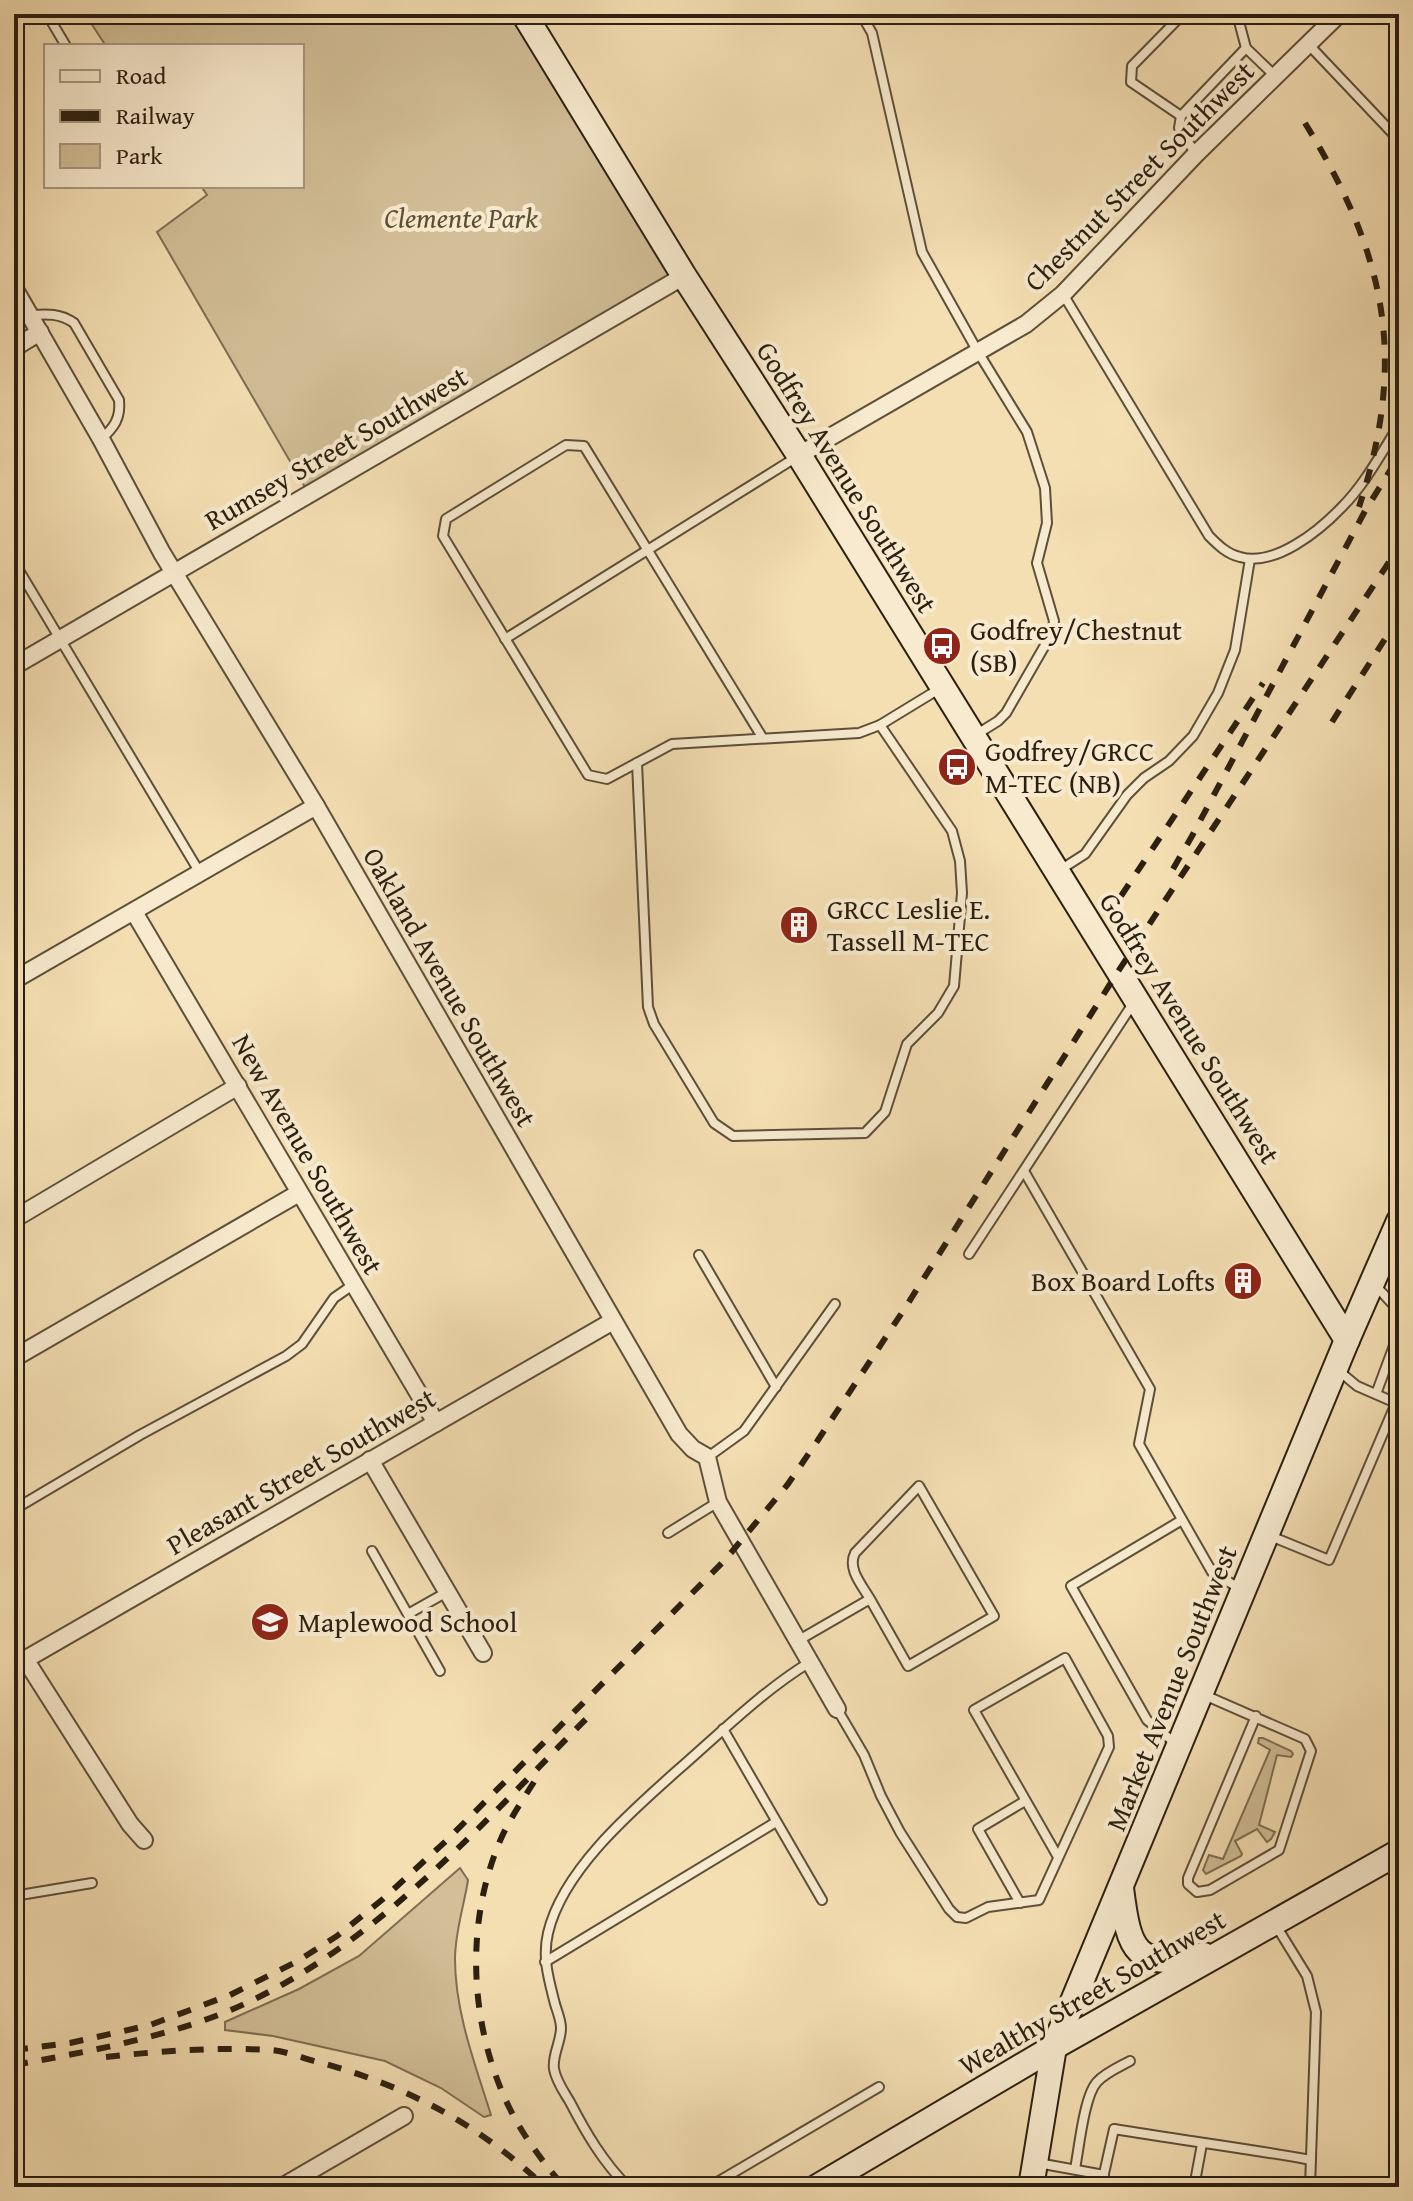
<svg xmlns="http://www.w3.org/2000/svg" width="1413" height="2201" font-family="'Gentium Book Plus',serif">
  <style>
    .green { fill: #d2be97; stroke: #7e6e54; stroke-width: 2 }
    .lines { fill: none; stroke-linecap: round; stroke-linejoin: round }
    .lane-casing { stroke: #5d4f39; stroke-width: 12 }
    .street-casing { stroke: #5d4f39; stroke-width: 20 }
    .secondary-casing { stroke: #2b1f10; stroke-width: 28 }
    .lane { stroke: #f8eace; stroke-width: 8 }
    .street { stroke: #f8eace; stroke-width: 16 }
    .secondary { stroke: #f8eace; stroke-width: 24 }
    .rail { stroke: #2b1f10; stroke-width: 6; stroke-dasharray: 14 14; stroke-linecap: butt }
    .labels { text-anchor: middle; stroke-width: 8; stroke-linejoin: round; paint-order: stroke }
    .street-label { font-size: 28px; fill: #2b1f10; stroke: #f8eace }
    .park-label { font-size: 28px; font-style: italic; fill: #5d4f38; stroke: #f8eace }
    .poi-label { font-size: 28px; fill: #2b1f10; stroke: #f8eace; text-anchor: start }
  </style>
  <rect width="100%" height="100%" fill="#f4dfb3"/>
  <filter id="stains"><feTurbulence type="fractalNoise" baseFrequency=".0025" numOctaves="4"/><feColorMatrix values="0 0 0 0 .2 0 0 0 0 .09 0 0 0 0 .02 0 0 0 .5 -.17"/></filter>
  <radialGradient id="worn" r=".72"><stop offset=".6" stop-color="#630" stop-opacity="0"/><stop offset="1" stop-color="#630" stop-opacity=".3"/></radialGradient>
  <g class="green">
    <path d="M85 14H528L684 276 309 494 157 232 207 195 201 186H302V46H106Z"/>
    <path d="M1259 1738H1263L1291 1751 1293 1754 1291 1757 1277 1755 1259 1825 1275 1832 1271 1839 1267 1842 1257 1829 1235 1841 1242 1854 1241 1856 1206 1874 1203 1870 1209 1855 1223 1859 1270 1750 1258 1743Z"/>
    <path d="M460 1868 468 1880C464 1906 455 1932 455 1959 455 2012 475 2064 491 2115L484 2117 441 2088 385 2061 273 2036 225 2030V2022L299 1989 359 1956Z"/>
  </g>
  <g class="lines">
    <g class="lane-casing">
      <g id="lane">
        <path d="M47 14 66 46"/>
        <path d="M861 14 872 33 922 252 978 352 1027 432 1045 488 1047 523 1037 563 1054 621 1052 633 1006 713 998 721 974 736"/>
        <path d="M1237 14 1246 48"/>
        <path d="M1308 44 1399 140"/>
        <path d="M1181 116 1131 82 1132 66 1183 14"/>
        <path d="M1196 154 1179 128 1181 116 1246 48 1275 76"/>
        <path d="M1063 294 1209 536C1218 545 1227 554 1240 557 1275 567 1319 531 1342 507 1365 484 1382 452 1399 425"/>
        <path d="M31 315C47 314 60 313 74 323L119 400C121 418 114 428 101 439"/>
        <path d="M14 562 200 873"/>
        <path d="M505 639 795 458"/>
        <path d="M762 737 584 446 566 445 446 519 443 536 588 775 607 779 672 744 859 733 880 725 939 689"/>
        <path d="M637 763 648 1007 654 1024 714 1123 733 1136 865 1133 885 1112 907 1044 938 1013 954 986 962 893 960 861 952 831 880 725"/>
        <path d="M1060 870 1085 854 1127 795 1144 778 1169 761 1193 736 1218 693 1235 650 1250 559"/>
        <path d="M1024 1171 1150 1389 1139 1444 1212 1572 1239 1588"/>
        <path d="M969 1254 1134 1002"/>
        <path d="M699 1255 776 1387"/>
        <path d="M1375 1285 1399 1311"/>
        <path d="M1376 1394 1399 1332"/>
        <path d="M708 1457 744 1431 835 1304"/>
        <path d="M14 1508 20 1506 140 1435 286 1356 302 1344 334 1298 354 1284"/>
        <path d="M668 1533 718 1502"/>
        <path d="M1268 1535 1329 1560 1396 1403 1357 1386 1339 1371"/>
        <path d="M372 1551 440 1671"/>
        <path d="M408 1614 447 1592"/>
        <path d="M799 1640 870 1599C862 1585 847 1569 855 1553L919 1486 994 1616 908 1666 870 1599"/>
        <path d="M1202 1694 1305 1739 1311 1751 1279 1850 1210 1890 1197 1892 1188 1884V1878L1256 1716"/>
        <path d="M837 1709 864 1755 881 1796 900 1832 949 1909 957 1917 966 1918 988 1907 1039 1900 1109 1747 1108 1736 1065 1658 974 1710 1058 1857"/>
        <path d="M723 1729 822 1900"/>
        <path d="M1175 1743 1147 1720 1071 1586 1182 1520"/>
        <path d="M14 1896 92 1883"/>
        <path d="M1020 1903 978 1829 1025 1801"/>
        <path d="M1275 1924 1307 1976 1316 2012 1310 2187"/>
        <path d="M545 1962 776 1822"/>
        <path d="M1038 2163 1104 2175"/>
        <path d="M1075 2169C1079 2149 1084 2096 1097 2082 1105 2073 1119 2067 1130 2061"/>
        <path d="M628 2187C603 2162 586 2133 570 2102 564 2092 556 2081 554 2069 552 2055 561 2042 561 2028 561 2020 557 2011 555 2004 549 1980 542 1958 548 1933 564 1864 646 1799 697 1753 733 1721 769 1687 810 1662"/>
        <path d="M709 2187 879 2087"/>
        <path d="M1101 2187 1114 2129C1180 2140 1245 2148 1311 2160"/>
        <path d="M1194 2187 1202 2144"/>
      </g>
    </g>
    <g class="street-casing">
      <g id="street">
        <path d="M14 288 101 439 162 553 316 806 679 1434 693 1449 707 1457 718 1502 837 1709"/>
        <path d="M14 348 40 332"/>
        <path d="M799 455 1026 324 1063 294 1196 154 1339 14"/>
        <path d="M14 666 684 276"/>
        <path d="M134 912 436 1423"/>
        <path d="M14 980 316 806"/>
        <path d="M14 1219 238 1086"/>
        <path d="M14 1358 299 1193"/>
        <path d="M370 1460 483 1653"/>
        <path d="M25 1659 130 1824 144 1840"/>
        <path d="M14 1666 613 1321"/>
        <path d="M282 2187 404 2116"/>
      </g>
    </g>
    <g class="secondary-casing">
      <g id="secondary">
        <path d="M524 14 684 276 799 455 1347 1340"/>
        <path d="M1121 1888C1129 1952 1135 1970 1204 1955"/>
        <path d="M817 2187 1054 2047 1399 1852"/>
        <path d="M1031 2187 1054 2047 1347 1340 1399 1221"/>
      </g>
    </g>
    <use href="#lane" class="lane"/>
    <use href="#street" class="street"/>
    <use href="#secondary" class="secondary"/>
    <g class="rail">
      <path d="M1305 123C1386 255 1408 357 1359 507"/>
      <path d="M1332 722 1399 617"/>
      <path d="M1173 869 1192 836 1365 511 1399 456"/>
      <path d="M1121 896 1263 683"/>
      <path d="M534 1782C520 1804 505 1826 496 1851 465 1932 471 2029 509 2107 523 2136 543 2162 564 2187"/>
      <path d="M14 2050 70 2043 150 2025 230 1995 296 1962 337 1936 383 1899 446 1841 725 1560 788 1484 818 1440 905 1308 1119 970 1399 547"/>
      <path d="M106 2057C160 2051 216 2047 270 2050 286 2051 302 2058 318 2062 405 2085 479 2124 545 2187"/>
      <path d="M14 2065C86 2052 158 2039 226 2012 369 1953 479 1827 586 1719"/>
    </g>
  </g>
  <defs>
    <g id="bus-disc" transform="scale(2)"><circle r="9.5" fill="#8f2418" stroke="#f8eace"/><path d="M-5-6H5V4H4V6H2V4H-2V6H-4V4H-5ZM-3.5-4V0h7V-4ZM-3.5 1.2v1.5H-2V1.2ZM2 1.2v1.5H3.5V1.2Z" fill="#fff"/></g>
    <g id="building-disc" transform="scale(2)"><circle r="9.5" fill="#8f2418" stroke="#f8eace"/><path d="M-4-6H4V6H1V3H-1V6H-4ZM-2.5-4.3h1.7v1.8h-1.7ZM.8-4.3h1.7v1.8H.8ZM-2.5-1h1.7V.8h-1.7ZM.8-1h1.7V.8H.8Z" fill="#fff"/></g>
    <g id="school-disc" transform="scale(2)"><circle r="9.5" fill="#8f2418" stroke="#f8eace"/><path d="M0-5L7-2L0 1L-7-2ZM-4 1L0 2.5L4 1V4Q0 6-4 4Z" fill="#fff"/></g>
  </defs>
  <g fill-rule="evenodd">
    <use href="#bus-disc" x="942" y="646"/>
    <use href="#bus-disc" x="957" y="767"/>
    <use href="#building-disc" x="799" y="925"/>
    <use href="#building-disc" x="1243" y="1281"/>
    <use href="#school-disc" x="270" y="1622"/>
  </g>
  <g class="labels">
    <g class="street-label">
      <text transform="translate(1139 176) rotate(-45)" y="10">Chestnut Street Southwest</text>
      <text transform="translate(336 448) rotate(-30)" y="10">Rumsey Street Southwest</text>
      <text transform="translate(847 477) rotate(58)" y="10">Godfrey Avenue Southwest</text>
      <text transform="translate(450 987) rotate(60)" y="10">Oakland Avenue Southwest</text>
      <text transform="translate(1190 1028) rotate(58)" y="10">Godfrey Avenue Southwest</text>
      <text transform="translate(308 1154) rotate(60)" y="10">New Avenue Southwest</text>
      <text transform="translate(301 1471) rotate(-30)" y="10">Pleasant Street Southwest</text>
      <text transform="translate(1171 1688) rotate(-68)" y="10">Market Avenue Southwest</text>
      <text transform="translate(1092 1992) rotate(-30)" y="10">Wealthy Street Southwest</text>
    </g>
    <g class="park-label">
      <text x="461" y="228">Clemente Park</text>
    </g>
    <g class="poi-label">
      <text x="970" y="640">Godfrey/Chestnut<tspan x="970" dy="32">(SB)</tspan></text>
      <text x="985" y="761">Godfrey/GRCC<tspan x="985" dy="32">M-TEC (NB)</tspan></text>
      <text x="827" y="919">GRCC Leslie E.<tspan x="827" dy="32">Tassell M-TEC</tspan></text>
      <text x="1215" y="1291" text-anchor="end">Box Board Lofts</text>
      <text x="298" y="1632">Maplewood School</text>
    </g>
  </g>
  <rect width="1413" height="2201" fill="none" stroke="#f4dfb3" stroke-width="48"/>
  <rect x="16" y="16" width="1381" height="2169" fill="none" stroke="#2b1f10" stroke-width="4"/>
  <rect x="24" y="24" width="1365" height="2153" fill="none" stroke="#2b1f10" stroke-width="2"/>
  <rect x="44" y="44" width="260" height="144" fill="#f8eace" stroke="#a69982" stroke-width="2"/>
  <rect x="60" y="70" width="40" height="12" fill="#f8eace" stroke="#a69982" stroke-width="2"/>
  <text x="116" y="84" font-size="24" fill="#2b1f10">Road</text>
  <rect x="60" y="110" width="40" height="12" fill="#2b1f10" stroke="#a69982" stroke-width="2"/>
  <text x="116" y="124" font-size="24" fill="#2b1f10">Railway</text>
  <rect x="60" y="144" width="40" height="24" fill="#d2be97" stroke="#a69982" stroke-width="2"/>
  <text x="116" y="164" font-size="24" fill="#2b1f10">Park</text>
  <rect width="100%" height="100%" filter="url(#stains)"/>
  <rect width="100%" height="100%" fill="url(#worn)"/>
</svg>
